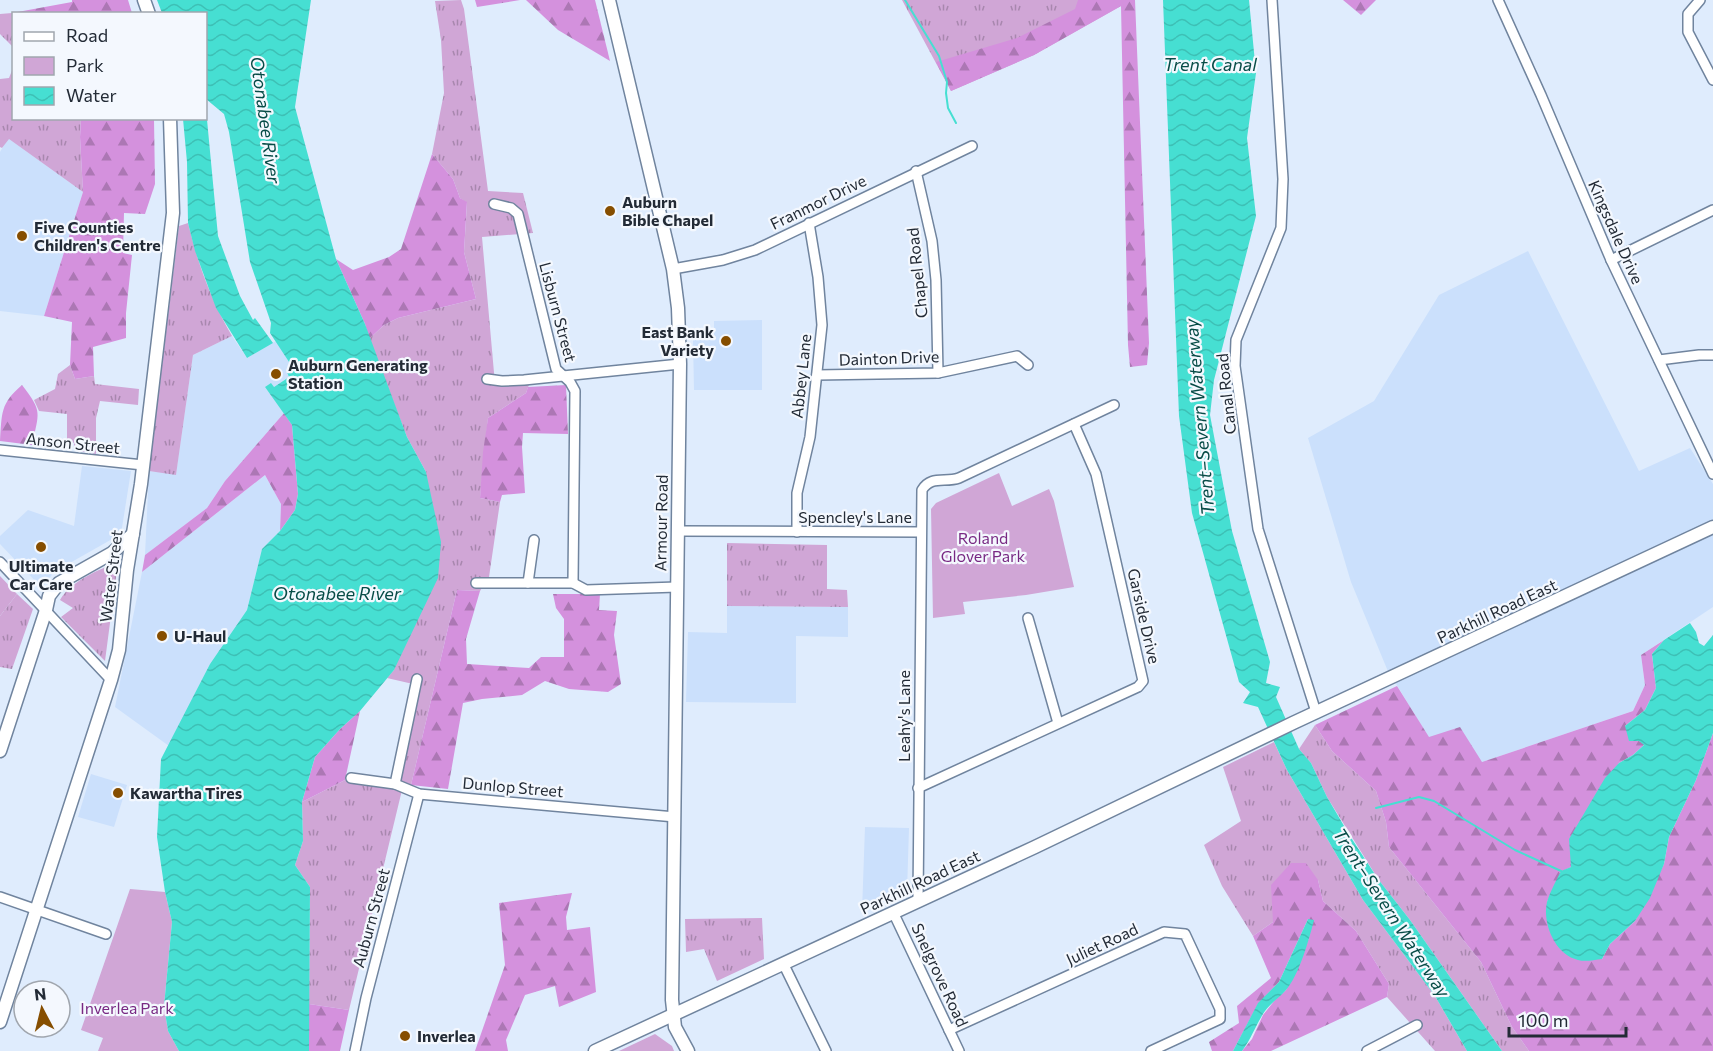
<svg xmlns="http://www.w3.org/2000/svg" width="1713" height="1051" font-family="Commissioner,sans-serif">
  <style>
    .built { fill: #cbe0fc }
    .grass { fill: url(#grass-tufts) }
    .forest { fill: url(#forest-firs) }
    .park { fill: #d0a6d6 }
    .water { fill: url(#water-waves) }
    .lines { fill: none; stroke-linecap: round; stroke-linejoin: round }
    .stream { stroke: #46dfd2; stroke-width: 2 }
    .minor-casing { stroke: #70849e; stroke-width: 12 }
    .major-casing { stroke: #70849e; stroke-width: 15 }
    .minor { stroke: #fff; stroke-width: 9 }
    .major { stroke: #fff; stroke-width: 12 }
    .poi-dot { fill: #864e00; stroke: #f4f8fe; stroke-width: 2 }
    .labels { text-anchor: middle; stroke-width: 4.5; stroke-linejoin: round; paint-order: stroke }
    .poi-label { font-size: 16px; font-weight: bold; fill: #232b36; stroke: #f4f8fe; text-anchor: start }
    .street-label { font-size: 16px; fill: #232b36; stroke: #f4f8fe }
    .park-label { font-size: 16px; fill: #782983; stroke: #f4f8fe }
    .water-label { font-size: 18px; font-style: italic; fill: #074c47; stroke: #f4f8fe }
  </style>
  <defs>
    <pattern id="grass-tufts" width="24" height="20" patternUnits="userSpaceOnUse" patternTransform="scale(1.5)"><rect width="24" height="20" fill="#d0a6d6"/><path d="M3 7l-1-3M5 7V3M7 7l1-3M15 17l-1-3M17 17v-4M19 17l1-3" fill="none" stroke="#a887ae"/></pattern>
    <pattern id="forest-firs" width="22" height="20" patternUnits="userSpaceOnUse" patternTransform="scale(1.5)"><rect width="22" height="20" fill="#d491dd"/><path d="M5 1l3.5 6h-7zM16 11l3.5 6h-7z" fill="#ac77b4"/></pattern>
    <pattern id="water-waves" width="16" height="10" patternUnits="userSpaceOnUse" patternTransform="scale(1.5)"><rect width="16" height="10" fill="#46dfd2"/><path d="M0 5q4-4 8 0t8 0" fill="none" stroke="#3dc0b5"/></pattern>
  </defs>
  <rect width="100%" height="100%" fill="#dfecfd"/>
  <g class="built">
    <path d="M8 138 83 192 44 316 0 311V152Z"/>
    <path d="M1528 251 1639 471 1690 448 1713 484V607L1641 655 1645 685 1633 711 1482 762 1429 738 1387 669 1351 582 1308 438 1374 401 1439 295Z"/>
    <path d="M762 320V390H694L693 340H714V321Z"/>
    <path d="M232 336 247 358 276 341 293 368 290 376 274 387H265L284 413 225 481 207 508 145 555 149 471 176 474 193 355Z"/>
    <path d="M82 466 131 471 121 534 54 572 42 588 0 544V536L28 510 74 526Z"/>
    <path d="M265 475 281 504 280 531 262 549 247 610 210 664 169 746 115 707 142 572Z"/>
    <path d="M727 606 848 607V637L796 636V703L686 702 688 632 727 633Z"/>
    <path d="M91 774 127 785 114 827 78 817Z"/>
    <path d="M865 827 909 828 907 891 862 912Z"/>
  </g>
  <g class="grass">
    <path d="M461 0 464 9 488 191 523 193 533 233 482 237 495 384 530 382 526 393 488 418 480 498 500 502 489 577 480 591 457 590 411 785 400 781 413 684 387 678 394 670 426 472 407 437 369 339 384 325 398 318 476 299 464 252 467 203 460 198 453 179 432 154 444 93 441 40 435 1Z"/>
    <path d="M902 0H1126L1121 6 1034 55 951 91Z"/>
    <path d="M12 13 11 23H13V47L0 34V14Z"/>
    <path d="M13 68 14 118 81 119 80 137 83 192 9 139 2 148 0 147V79L9 78Z"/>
    <path d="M188 223C198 264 211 300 232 336L193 355 176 475 149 471 179 226Z"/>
    <path d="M70 365 75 379 94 376 95 384 139 389 138 405 100 401 96 418V454L74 450V443L67 439V414L39 411 34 400 55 389 58 374Z"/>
    <path d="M727 543 827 545V589L847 590 848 607 727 606Z"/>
    <path d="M118 562 105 661 61 617 73 608 60 600C71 581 98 570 118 562Z"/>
    <path d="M17 594 33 609 12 669 0 667V616Z"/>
    <path d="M1315 725 1332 751 1376 791 1386 822 1389 847 1481 962 1512 1027 1529 1051H1502L1410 920 1378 879 1327 797 1311 763 1299 749Z"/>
    <path d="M1274 742 1287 770 1363 900 1435 996 1467 1051H1435L1387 997 1389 984 1356 931 1323 901 1318 880 1273 922 1253 936 1222 886 1204 845 1241 821 1223 767Z"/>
    <path d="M345 780 393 786 402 790 349 1010 309 1004 310 887 295 865 303 841 302 802Z"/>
    <path d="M762 918 764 959 717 981 704 949 686 952 685 919Z"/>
  </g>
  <g class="forest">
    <path d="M72 0H128L132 13 14 14 13 23H11L12 13 72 2Z"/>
    <path d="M475 0H520L477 7Z"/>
    <path d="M526 0H595L610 61 558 30Z"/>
    <path d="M1078 0H1135L1149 343 1147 365 1130 367 1128 345 1121 6 1034 55 951 91 936 62 1017 38 1075 9Z"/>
    <path d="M1343 0H1376L1361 15Z"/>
    <path d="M81 119H154L155 184 145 214 124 213 123 253 132 255 126 313V338L93 347 94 376 75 379 70 365 72 322 44 316 83 192 80 137Z"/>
    <path d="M432 154 453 179 460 198 467 202 464 252 476 299 398 318 384 325 369 339 365 324 336 259 353 270 389 257 401 249Z"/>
    <path d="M22 385C43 412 39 412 32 445L0 441C2 413 0 404 22 385Z"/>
    <path d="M566 385 568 434 523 433 522 447 525 493 502 495 500 502 480 498 483 452 488 418 526 393 528 387Z"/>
    <path d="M284 413 292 425 298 494 295 510 280 531 281 504 265 475 142 572 145 555 207 508 225 481Z"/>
    <path d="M457 590 480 591 466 639 467 664 529 668 541 657H564V619L556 608 553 594H600L599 610 617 611 614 635 621 684 608 692 569 689 545 681 522 695 482 699 463 703 448 789 411 785Z"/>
    <path d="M1664 640 1652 654 1656 688 1645 710 1625 726 1639 741 1645 744 1633 755 1619 763 1571 867 1561 872 1547 902 1602 959 1610 944 1635 921 1664 864 1669 837 1696 780 1713 733V1051H1529L1512 1027 1481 962 1389 847 1386 822 1376 791 1332 751 1315 725 1397 686 1429 737 1460 727 1482 762 1633 711 1645 685 1641 655Z"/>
    <path d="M360 711 345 780 302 802 315 757 340 729Z"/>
    <path d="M1291 863H1306L1318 880 1323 901 1356 931 1389 984 1387 997 1271 1051H1242L1252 1039 1263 1015 1275 1000 1286 990 1309 938 1308 919 1279 982 1258 1004 1233 1051H1212L1209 1042 1239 1023 1237 1006 1271 978 1253 936 1273 922 1271 885Z"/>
    <path d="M572 893 566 917 567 930 590 927 596 992 559 1007 555 986 525 995 506 1040 508 1051H475L505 965 499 903Z"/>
    <path d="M309 1004 349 1010 340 1051H309Z"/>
  </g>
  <g class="park">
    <path d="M999 473 1012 506 1049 489 1054 501 1074 587 1026 595 963 602 965 614 933 618 931 509 936 503Z"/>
    <path d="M0 576 17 594 0 616Z"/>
    <path d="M130 889 165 892 172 922 164 1006 168 1031 179 1051H98L103 1038 81 1030Z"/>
    <path d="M655 1034 672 1046 674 1051H619Z"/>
  </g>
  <g class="water">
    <path d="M157 0H311L295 107 336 259 365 324 407 437 426 472 441 542 438 578 394 670 360 711 340 729 315 757 302 802 303 841 295 865 310 887 309 1051H179L168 1031 164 1006 172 922 165 892 157 837 161 759 210 664 247 610 262 549 280 531 295 510 298 494 292 425 265 387 271 383 274 387 289 377 287 372 293 368 270 333 271 323 250 262 229 132 224 114 206 99V14L162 13Z"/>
    <path d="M1163 0H1249L1256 73 1247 138 1256 216 1214 380 1210 415 1232 531 1270 662 1266 683 1280 687 1276 697 1299 749 1311 763 1327 797 1350 836 1378 879 1410 920 1502 1051H1467L1435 996 1363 900 1287 770 1258 707 1243 703 1250 692 1239 682 1192 513 1179 416Z"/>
    <path d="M206 109 218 236 240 296 253 320 255 318 273 343 247 358 216 308 195 251 188 223 187 162 183 119 206 118Z"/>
    <path d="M1690 623 1696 632 1699 643 1704 646 1713 635V733L1696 780 1669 837 1664 864 1650 898 1635 921 1610 944 1602 959C1594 960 1585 962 1578 960 1555 955 1542 923 1547 902 1550 892 1556 881 1561 871L1571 867 1569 839 1605 778 1619 763 1633 755 1644 745 1639 741H1629L1625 726 1645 710 1656 688 1652 654 1664 640Z"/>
    <path d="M1308 919 1314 920C1309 940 1299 975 1286 990 1278 999 1269 1004 1263 1014 1255 1027 1251 1039 1242 1051H1233L1258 1003 1279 982Z"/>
  </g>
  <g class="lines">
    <g class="stream">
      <path d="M905 0 939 56 947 82 946 93 948 108 956 123"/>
      <path d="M1376 808 1419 797 1434 801 1515 850 1561 871"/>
    </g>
    <g class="minor-casing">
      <g id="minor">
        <path d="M1272 0 1283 179 1281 228 1236 340 1235 366 1258 529 1316 712"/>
        <path d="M1498 0 1541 95 1611 260 1713 474"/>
        <path d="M1700 0 1688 14V32L1713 80"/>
        <path d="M916 171 932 241 936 280 938 373"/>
        <path d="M494 204 511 208 518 214 556 369 570 382 575 391 573 583"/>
        <path d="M1611 260 1713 210"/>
        <path d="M673 269 723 260 755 250 972 146"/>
        <path d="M1659 360 1699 355H1713"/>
        <path d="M817 375 938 373 1017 356 1028 365"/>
        <path d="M487 379 502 381 524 380 680 364"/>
        <path d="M0 450 143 465"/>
        <path d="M679 531 920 532"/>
        <path d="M797 532V493L810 437 822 325 818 277 809 223"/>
        <path d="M0 562 111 680"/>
        <path d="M476 583H573L586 590 677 587"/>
        <path d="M528 583 534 540"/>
        <path d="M1028 618 1058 723"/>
        <path d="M351 778 395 784 419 794 675 817"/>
        <path d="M395 784 417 679"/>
        <path d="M918 788 1138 687 1143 681 1096 474 1074 424"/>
        <path d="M0 897 106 934"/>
        <path d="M918 901 922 490C931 475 945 483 959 478L1114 405"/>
        <path d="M893 912 959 1051"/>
        <path d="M784 965 826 1051"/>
        <path d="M949 1030 1164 932 1185 934 1220 1009V1019L1151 1051"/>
        <path d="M355 1051 366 998 419 794"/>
        <path d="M1367 1051 1417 1025"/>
      </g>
    </g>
    <g class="major-casing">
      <g id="major">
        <path d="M144 0 149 14"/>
        <path d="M609 0 673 269 678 308 680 364 672 1000 675 1027 688 1051"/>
        <path d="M0 751 46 610 49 596 59 583 112 553 133 534"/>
        <path d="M0 1022 111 680 119 650 127 570 141 484 173 213 170 118"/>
        <path d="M595 1051 1035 847 1293 723 1713 527"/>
      </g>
    </g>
    <use href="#minor" class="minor"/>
    <use href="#major" class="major"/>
  </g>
  <g class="poi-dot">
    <circle cx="610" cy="211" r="6"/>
    <circle cx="22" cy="236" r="6"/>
    <circle cx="726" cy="341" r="6"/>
    <circle cx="276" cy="374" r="6"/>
    <circle cx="41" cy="547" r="6"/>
    <circle cx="162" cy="636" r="6"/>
    <circle cx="118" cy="793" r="6"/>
    <circle cx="405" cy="1036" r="6"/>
  </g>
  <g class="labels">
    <g class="poi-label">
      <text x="622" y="208">Auburn<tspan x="622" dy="18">Bible Chapel</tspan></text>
      <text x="34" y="233">Five Counties<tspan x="34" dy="18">Children's Centre</tspan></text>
      <text x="714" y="338" text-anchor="end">East Bank<tspan x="714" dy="18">Variety</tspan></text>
      <text x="288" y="371">Auburn Generating<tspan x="288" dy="18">Station</tspan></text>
      <text x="41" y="572" text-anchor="middle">Ultimate<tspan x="41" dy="18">Car Care</tspan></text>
      <text x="174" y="642">U-Haul</text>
      <text x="130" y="799">Kawartha Tires</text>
      <text x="417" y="1042">Inverlea</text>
    </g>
    <g class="street-label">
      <text transform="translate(818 202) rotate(-26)" y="6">Franmor Drive</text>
      <text transform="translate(1616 232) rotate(66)" y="6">Kingsdale Drive</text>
      <text transform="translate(917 273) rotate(-96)" y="6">Chapel Road</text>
      <text transform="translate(558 312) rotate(75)" y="6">Lisburn Street</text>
      <text transform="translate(889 358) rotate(-2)" y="6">Dainton Drive</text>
      <text transform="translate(801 376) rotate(-84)" y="6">Abbey Lane</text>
      <text transform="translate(1226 394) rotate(-96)" y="6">Canal Road</text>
      <text transform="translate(73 443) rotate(6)" y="6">Anson Street</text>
      <text x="855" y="523">Spencley's Lane</text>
      <text transform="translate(661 523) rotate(-89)" y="6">Armour Road</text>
      <text transform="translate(111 576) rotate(-83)" y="6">Water Street</text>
      <text transform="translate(1497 611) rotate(-25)" y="6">Parkhill Road East</text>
      <text transform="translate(1144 616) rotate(77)" y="6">Garside Drive</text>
      <text transform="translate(904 716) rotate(-90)" y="6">Leahy's Lane</text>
      <text transform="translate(513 787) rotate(5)" y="6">Dunlop Street</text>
      <text transform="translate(920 882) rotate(-25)" y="6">Parkhill Road East</text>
      <text transform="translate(371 918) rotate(-75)" y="6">Auburn Street</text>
      <text transform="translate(1102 944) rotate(-25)" y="6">Juliet Road</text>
      <text transform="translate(940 975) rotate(65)" y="6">Snelgrove Road</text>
    </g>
    <g class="park-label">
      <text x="983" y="544">Roland<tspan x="983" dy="18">Glover Park</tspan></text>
      <text x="127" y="1014">Inverlea Park</text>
    </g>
    <g class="water-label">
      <text x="1210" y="71">Trent Canal</text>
      <text transform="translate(265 120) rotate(82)" y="6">Otonabee River</text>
      <text transform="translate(1200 417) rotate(-95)" y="6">Trent–Severn Waterway</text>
      <text x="337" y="600">Otonabee River</text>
      <text transform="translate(1391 913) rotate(57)" y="6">Trent–Severn Waterway</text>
    </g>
  </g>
  <rect x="12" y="12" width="195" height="108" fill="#f4f8fe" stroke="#a0a6ae" stroke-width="1.5"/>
  <rect x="24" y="32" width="30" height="9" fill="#ffffff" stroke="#a0a6ae" stroke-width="1.5"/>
  <text x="66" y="42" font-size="18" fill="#232b36">Road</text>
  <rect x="24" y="57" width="30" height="18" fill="#d0a6d6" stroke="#a0a6ae" stroke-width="1.5"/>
  <text x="66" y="72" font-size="18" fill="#232b36">Park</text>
  <rect x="24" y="87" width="30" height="18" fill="url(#water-waves)" stroke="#a0a6ae" stroke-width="1.5"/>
  <text x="66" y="102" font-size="18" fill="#232b36">Water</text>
  <g transform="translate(42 1009) rotate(353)"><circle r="28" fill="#f4f8fe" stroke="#a0a6ae" stroke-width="1.5"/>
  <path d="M0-4.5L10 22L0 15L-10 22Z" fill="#864e00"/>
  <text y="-9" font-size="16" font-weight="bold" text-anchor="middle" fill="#232b36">N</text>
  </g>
  <path d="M1509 1027v9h117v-9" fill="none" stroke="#232b36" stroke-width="3"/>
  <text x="1518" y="1027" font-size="18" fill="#232b36" stroke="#f4f8fe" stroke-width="4.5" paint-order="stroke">100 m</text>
</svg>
